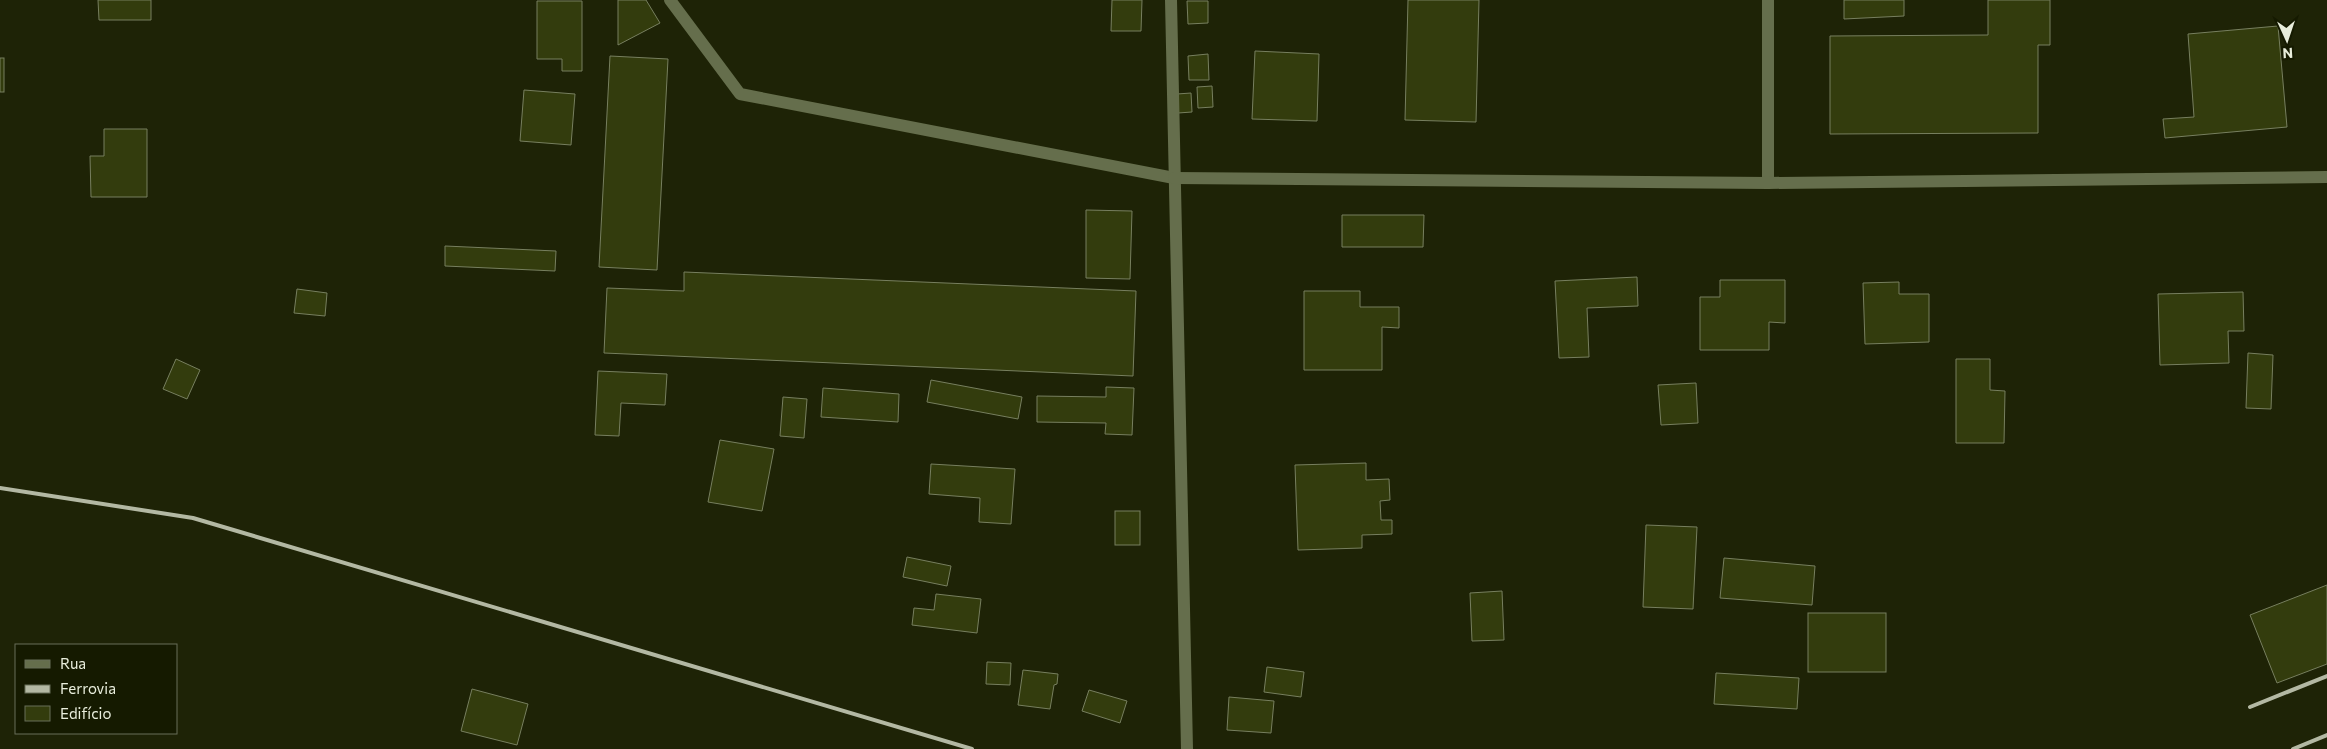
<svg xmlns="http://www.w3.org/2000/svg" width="2327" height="749" font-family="Commissioner,sans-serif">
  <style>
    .building { fill: #333c0d; stroke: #777f5f }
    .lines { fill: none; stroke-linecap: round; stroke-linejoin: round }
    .minor { stroke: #656e4c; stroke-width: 12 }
    .tertiary { stroke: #656e4c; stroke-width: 12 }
    .rail { stroke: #b3b8a3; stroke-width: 4 }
  </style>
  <rect width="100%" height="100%" fill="#1e2306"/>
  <g class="building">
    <path d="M98 0H151V20H99Z"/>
    <path d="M618 0H646L660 23 618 45Z"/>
    <path d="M1112 0H1142L1141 31H1111Z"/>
    <path d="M1408 0H1479L1476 122 1405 120Z"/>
    <path d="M1844 0H1904V16L1844 19Z"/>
    <path d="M1988 0H2050V45H2038V133L1830 134V36L1988 35Z"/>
    <path d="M537 1H582V71H562V59H537Z"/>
    <path d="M1187 1H1208V23L1188 24Z"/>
    <path d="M2278 26 2287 127 2165 138 2163 119 2194 117 2188 34Z"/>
    <path d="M1255 51 1319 54 1317 121 1252 119Z"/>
    <path d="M1208 54 1209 80H1189L1188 56Z"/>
    <path d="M610 56 668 59 657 270 599 267Z"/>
    <rect x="0" y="58" width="4" height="34"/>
    <path d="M1212 86 1213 107 1198 108 1197 87Z"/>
    <path d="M524 90 575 94 571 145 520 141Z"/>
    <path d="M1191 93 1192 112 1178 113 1177 94Z"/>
    <path d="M104 129H147V197H91L90 156H104Z"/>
    <path d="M1086 210 1132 211 1130 279 1086 278Z"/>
    <path d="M1342 215H1424L1423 247H1342Z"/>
    <path d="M445 246 556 251 555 271 445 266Z"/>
    <path d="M684 272 1136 291 1133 376 604 353 607 288 684 291Z"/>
    <path d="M1637 277 1638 306 1587 308 1589 357 1559 358 1555 281Z"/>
    <path d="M1720 280H1785V323L1769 322V350H1700V297H1720Z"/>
    <path d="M1899 282V294H1929V342L1865 344 1863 283Z"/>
    <path d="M297 289 327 293 325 316 294 313Z"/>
    <path d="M1304 291H1360V307H1399V328L1382 327V370H1304Z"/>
    <path d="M2243 292 2244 331H2228L2229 363 2160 365 2158 294Z"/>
    <path d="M2248 353 2273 355 2271 409 2246 408Z"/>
    <path d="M176 359 200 370 187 399 163 389Z"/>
    <path d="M1956 359H1990V390L2005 391 2004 443H1956Z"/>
    <path d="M598 371 667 374 665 405 621 403 619 436 595 435Z"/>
    <path d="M931 380 1022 397 1018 419 927 402Z"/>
    <path d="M1696 383 1698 423 1661 425 1658 385Z"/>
    <path d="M1106 387 1134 388 1132 435 1105 434 1106 423 1037 422V396L1106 397Z"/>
    <path d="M823 388 899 394 898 422 821 417Z"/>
    <path d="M783 397 807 399 804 438 780 436Z"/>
    <path d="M720 440 774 449 762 511 708 502Z"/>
    <path d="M1366 463V480L1389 479 1390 500 1380 501 1381 520H1392V534L1362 535V548L1298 550 1295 465Z"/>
    <path d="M931 464 1015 469 1011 524 979 522 980 498 929 494Z"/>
    <rect x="1115" y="511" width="25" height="34"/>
    <path d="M1646 525 1697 527 1693 609 1643 607Z"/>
    <path d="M907 557 951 566 947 586 903 577Z"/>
    <path d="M1724 558 1815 566 1812 605 1720 598Z"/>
    <path d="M2327 585V664L2277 683 2250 615Z"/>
    <path d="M1502 591 1504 640 1472 641 1470 593Z"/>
    <path d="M936 594 981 599 977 633 912 625 914 608 934 610Z"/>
    <rect x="1808" y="613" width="78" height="59"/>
    <path d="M987 662 1011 663 1010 685 986 684Z"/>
    <path d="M1267 667 1304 672 1301 697 1264 692Z"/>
    <path d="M1023 670 1058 674 1057 684 1054 685 1050 709 1018 705Z"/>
    <path d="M1716 673 1799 678 1797 709 1714 704Z"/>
    <path d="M472 689 528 704 517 745 461 731Z"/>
    <path d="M1089 690 1127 701 1120 723 1082 711Z"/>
    <path d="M1229 697 1274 701 1271 733 1227 730Z"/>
  </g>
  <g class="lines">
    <g class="minor">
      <path d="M670 0 740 94 1174 178"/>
      <path d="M1768 183V0"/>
    </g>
    <g class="tertiary">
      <path d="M1171 0 1187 749"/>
      <path d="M1174 178 1768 183 2327 177"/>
    </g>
    <g class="rail">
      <path d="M0 488 193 518 972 749"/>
      <path d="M2250 707 2327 676"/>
      <path d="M2293 749 2327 735"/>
    </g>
  </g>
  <rect x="15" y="644" width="162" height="90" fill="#151a00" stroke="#696e58"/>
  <rect x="25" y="660" width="25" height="8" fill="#656e4c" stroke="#696e58"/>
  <text x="60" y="669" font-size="15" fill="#e8eddb">Rua</text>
  <rect x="25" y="685" width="25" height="8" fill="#b3b8a3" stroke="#696e58"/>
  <text x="60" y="694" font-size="15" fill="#e8eddb">Ferrovia</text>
  <rect x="25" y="706" width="25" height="15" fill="#333c0d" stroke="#696e58"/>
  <text x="60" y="719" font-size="15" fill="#e8eddb">Edifício</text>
  <g transform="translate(2287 40) rotate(177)" stroke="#151a00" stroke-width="4" paint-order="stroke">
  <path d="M0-4L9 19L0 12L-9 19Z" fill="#e8eddb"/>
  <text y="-8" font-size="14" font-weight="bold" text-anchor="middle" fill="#e8eddb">N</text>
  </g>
</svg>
